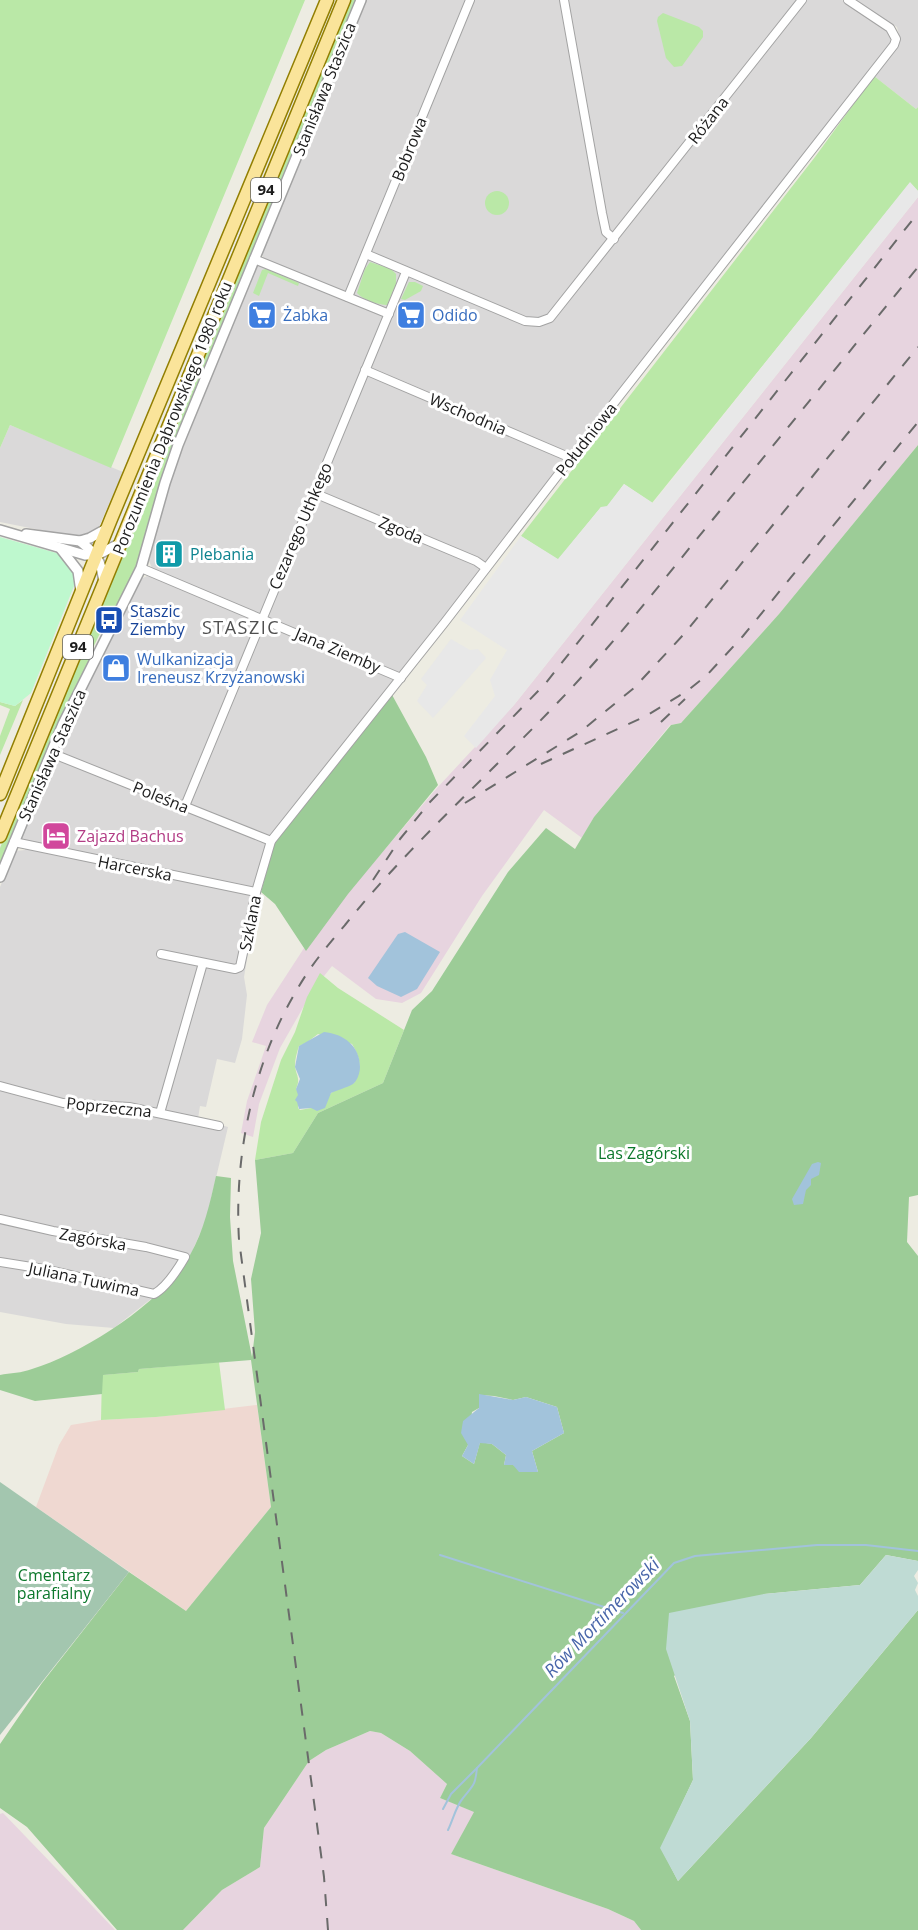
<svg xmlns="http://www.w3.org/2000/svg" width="918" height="1930" font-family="'Open Sans',sans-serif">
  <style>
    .residential { fill: #dad9d9 }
    .commercial { fill: #efd8d1 }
    .industrial { fill: #e7d4df }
    .grass { fill: #bae8a7; fill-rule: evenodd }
    .forest { fill: #9ccc97; fill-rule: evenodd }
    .wetland { fill: #bfdbd4 }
    .cemetery { fill: #a3c6af }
    .park { fill: #bef8ce }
    .parking { fill: #e8e8e8 }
    .water { fill: #a2c3db }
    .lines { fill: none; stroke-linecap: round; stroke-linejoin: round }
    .stream { stroke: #a2c3db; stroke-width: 2 }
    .minor-casing { stroke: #a3a3a3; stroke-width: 10 }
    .tertiary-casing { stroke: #a3a3a3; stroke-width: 12 }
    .primary-casing { stroke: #927f02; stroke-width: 15 }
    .minor { stroke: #fff; stroke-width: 8 }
    .tertiary { stroke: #fff; stroke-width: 9 }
    .primary { stroke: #fae49a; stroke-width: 12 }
    .rail { stroke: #6a6a6a; stroke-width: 2; stroke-dasharray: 12 12; stroke-linecap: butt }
    .labels { text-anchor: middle; stroke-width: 6; stroke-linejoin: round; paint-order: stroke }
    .shield { fill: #fff; stroke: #606060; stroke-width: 1.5 }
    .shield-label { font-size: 15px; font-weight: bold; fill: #1c1c1c }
    .street-label { font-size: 16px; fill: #1c1c1c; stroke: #fff }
    .shop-label { font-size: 16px; fill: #366cbe; stroke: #fff; text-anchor: start }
    .culture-label { font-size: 16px; fill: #0d838f; stroke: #fff; text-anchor: start }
    .transit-label { font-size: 16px; fill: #164399; stroke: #fff; text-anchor: start }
    .hotel-label { font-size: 16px; fill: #b23c85; stroke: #fff; text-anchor: start }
    .park-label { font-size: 16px; fill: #0c782b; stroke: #fff }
    .neighbourhood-label { font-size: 18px; letter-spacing: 1.5px; fill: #4f4f4f; stroke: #fff }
    .water-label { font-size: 18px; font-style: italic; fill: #4a67aa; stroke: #fff }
  </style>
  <rect width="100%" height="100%" fill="#edece2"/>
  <g class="residential">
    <path d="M366 0H842L888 31 891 35 890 45 274 844 254 918 244 977 247 995 242 1039 235 1063 217 1059 206 1107 200 1106 199 1112 198 1119 228 1127 206 1220 191 1254 176 1276 151 1299 114 1328 66 1324 0 1312V887L15 851 25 850 27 843 21 838 51 763 62 761 65 754 60 751 59 745 77 703 141 579 147 576 157 579 160 573 152 568 149 561 172 476 254 270 258 266 272 262 263 258 262 251Z"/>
    <path d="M855 0H918V107L916 109 874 76 900 39 897 27Z"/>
    <path d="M10 425 123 472 98 529 88 536 75 537 0 522V448Z"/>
  </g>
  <path class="commercial" d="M257 1405 271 1507 186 1611 36 1507 59 1445 71 1425 101 1420 156 1417Z"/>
  <g class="industrial">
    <path d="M918 197V445L779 614 681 723 670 725 594 817 582 838 544 810 482 896 421 993 402 1003 376 999 332 966 313 990 280 1048 259 1104 253 1137 241 1133 247 1101 266 1046 252 1042 267 1005 306 945 345 896 437 788 514 705Z"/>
    <path d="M370 1731 381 1733 410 1751 447 1784 440 1798 475 1812 451 1854 608 1909 634 1921 641 1930H183L222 1890 260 1867 264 1828 309 1761 326 1750Z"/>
    <path d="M3 1813 78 1891 115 1930H0V1814Z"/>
  </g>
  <g class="grass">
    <path d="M0 0H305L111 468 10 425 0 448Z"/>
    <path d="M350 0H357L165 467 139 559 117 607 114 606 108 616H106L105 623 89 656 92 657 0 866V848Z"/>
    <path d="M663 13 699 27 703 31V37L682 66 674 67 666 58 657 21 658 17Z"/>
    <path d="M874 76 916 109 918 107V191L910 183 652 503 624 484 607 507H601L558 560 521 536 815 157Z"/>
    <circle cx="497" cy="203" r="12"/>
    <path d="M370 262 391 269 396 274V284L387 305C378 305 363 300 357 293L365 269Z"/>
    <path d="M266 269 299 283 298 286 268 273 259 296 253 293 262 270Z"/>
    <path d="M409 282H415L423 286 421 291 405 300 401 299Z"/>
    <path d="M23 700 0 755V736L10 709 0 705V702L15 706Z"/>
    <path d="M320 973 338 988 404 1030 383 1083 318 1113 293 1153 255 1160 261 1122 281 1060 295 1032 307 997ZM318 1034 352 1044C361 1059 362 1068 354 1083L334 1091 311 1108 300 1110 298 1108V1091L296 1089C301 1077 296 1077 295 1065 295 1059 297 1052 299 1046L306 1043Z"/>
    <path d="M219 1362 225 1410 156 1417 101 1420 102 1375 138 1372 139 1369Z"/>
  </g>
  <g class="forest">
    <path d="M918 445V1195L909 1197 907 1242 918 1256V1561L886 1555 860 1585 764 1594 674 1676 690 1721 693 1780 661 1848 678 1881 811 1738 918 1610V1930H641L634 1921 608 1909 451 1854 474 1812 440 1798 447 1784 410 1751 381 1733 370 1731 326 1750 309 1761 264 1828 260 1867 222 1890 183 1930H117L27 1827 0 1808V1744L42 1683 129 1572 186 1611 271 1507 251 1360 139 1369 138 1372 103 1375 102 1394 35 1401 0 1390V1375C10 1373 22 1373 32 1369 84 1353 163 1302 190 1255 204 1230 210 1203 216 1176L231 1178 230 1217 233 1261 252 1357 255 1332 251 1279 261 1233 255 1160 293 1153 318 1113 383 1083 412 1010 432 991 508 872 546 828 575 849 594 817 671 725 681 723 779 614ZM479 1395 494 1396 513 1400 526 1397 557 1407 564 1433 532 1451 538 1472 513 1465H504L506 1455 492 1444 480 1442 474 1464 462 1456 468 1445 472 1412 479 1408Z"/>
    <path d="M391 693 426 757 438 785 348 894 306 951 275 904 261 892 274 844Z"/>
  </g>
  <path class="wetland" d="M886 1555 918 1561V1570L914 1576 918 1583 915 1590 918 1596V1610L811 1738 678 1881 660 1848 693 1780 690 1721 666 1649 669 1613 764 1594 860 1585Z"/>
  <path class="cemetery" d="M0 1482 129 1572 0 1735Z"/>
  <path class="park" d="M0 537 60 554 74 567 76 581 31 693 15 706 0 702Z"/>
  <g class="parking">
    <path d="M910 182 918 191V197L514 705 476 748 464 736 495 696 490 680 507 650 460 620 521 536 558 559 601 507 607 506 624 484 653 503Z"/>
    <path d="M451 639 470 650 478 649 486 658 433 718 417 701 427 685 421 679Z"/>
  </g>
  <g class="water">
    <path d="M405 932 440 952 417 989 401 997 377 986 368 978 398 934Z"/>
    <path d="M324 1032C344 1034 360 1046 360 1067 360 1073 357 1081 353 1084 346 1088 337 1090 331 1093L325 1108 317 1111 311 1108 299 1109 297 1102 295 1100 298 1095 296 1089 300 1079 295 1067 299 1046Z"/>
    <path d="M818 1162 821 1163 819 1175 811 1179V1185L806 1190 803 1204 794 1205 792 1199 812 1164Z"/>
    <path d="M479 1394 513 1400 526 1397 557 1407 564 1433 532 1451 538 1472H519L513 1465H504L506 1455 492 1444 480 1443 474 1464 462 1456 468 1445 461 1433 463 1421 479 1408Z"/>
  </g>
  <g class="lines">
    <g class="stream">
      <path d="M440 1555 623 1613"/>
      <path d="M443 1809 451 1794 477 1768"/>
      <path d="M448 1830C453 1820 456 1806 463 1798 474 1784 475 1786 477 1768L674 1563 695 1556 817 1545H866L918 1551"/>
    </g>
    <g class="minor-casing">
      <g id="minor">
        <path d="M564 0 602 213 606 232 614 239"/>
        <path d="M366 254 525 321 539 322 550 318 802 0"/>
        <path d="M254 259 389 314"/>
        <path d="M348 297 470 0"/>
        <path d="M365 370 571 458"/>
        <path d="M314 493 476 561 486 568"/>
        <path d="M141 568 401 678"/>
        <path d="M51 753 271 841"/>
        <path d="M185 806 406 272"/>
        <path d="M14 842 256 892"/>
        <path d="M161 954 235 969 240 967 256 892 271 841 445 622 574 454 894 45 896 39 890 28 848 0"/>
        <path d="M0 1086 63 1103 129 1107 219 1126"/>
        <path d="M160 1113 203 963"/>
        <path d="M0 1219 53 1231 146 1247 185 1257C178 1269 167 1287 154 1294L44 1269 0 1262"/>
      </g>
    </g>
    <g class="tertiary-casing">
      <g id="tertiary">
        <path d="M0 530 85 555H97L119 544"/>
        <path d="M26 534 80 541 90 538 108 528"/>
        <path d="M80 541C98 556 101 560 104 583"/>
        <path d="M61 549 78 571 81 592"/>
        <path d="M0 877 63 724 141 568 165 483 178 445 361 0"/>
      </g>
    </g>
    <g class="primary-casing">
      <g id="primary">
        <path d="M0 794 111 519 327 0"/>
        <path d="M0 836 344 0"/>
      </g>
    </g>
    <use href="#minor" class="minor"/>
    <use href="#tertiary" class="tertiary"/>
    <use href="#primary" class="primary"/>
    <g class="rail">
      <path d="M661 722 685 699"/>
      <path d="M541 764 646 716 687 691 707 675 743 636 918 422"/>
      <path d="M465 803 580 732 634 688 684 634 918 347"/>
      <path d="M373 880 400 839 430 802 545 684 918 213"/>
      <path d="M328 1930 324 1877 239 1240C234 1155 253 1062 298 988 311 965 328 945 345 925 423 828 520 749 601 655 640 611 676 564 714 518 782 435 850 351 918 267"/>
    </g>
  </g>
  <defs>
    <g id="supermarket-square" transform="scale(1.5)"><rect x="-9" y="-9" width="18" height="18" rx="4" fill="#3f7fe0" stroke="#fff"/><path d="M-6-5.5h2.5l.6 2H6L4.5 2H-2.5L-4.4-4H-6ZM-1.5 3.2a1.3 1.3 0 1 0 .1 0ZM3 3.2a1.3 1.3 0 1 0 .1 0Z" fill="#fff"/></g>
    <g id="building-square" transform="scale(1.5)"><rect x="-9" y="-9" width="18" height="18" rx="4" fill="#0f9aa8" stroke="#fff"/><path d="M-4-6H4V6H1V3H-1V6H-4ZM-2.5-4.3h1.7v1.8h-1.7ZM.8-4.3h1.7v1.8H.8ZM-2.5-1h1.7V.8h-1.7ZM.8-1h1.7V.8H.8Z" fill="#fff"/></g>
    <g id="bus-square" transform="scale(1.5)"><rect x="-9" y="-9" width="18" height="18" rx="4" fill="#1a4fb4" stroke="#fff"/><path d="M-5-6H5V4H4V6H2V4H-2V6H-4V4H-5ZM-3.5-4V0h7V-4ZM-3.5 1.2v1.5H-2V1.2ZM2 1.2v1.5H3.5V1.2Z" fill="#fff"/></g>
    <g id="shop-square" transform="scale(1.5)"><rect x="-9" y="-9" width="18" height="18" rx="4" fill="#3f7fe0" stroke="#fff"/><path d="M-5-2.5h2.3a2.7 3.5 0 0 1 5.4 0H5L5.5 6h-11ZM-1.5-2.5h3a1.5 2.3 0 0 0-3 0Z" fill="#fff"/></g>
    <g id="hotel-square" transform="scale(1.5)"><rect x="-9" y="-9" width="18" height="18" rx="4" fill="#d1479c" stroke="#fff"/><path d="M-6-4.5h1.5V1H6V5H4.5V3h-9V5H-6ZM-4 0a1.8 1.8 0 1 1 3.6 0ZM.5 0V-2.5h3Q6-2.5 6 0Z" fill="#fff"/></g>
  </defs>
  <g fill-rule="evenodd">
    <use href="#supermarket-square" x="262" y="315"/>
    <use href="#supermarket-square" x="411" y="315"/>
    <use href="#building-square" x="169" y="554"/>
    <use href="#bus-square" x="109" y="620"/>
    <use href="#shop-square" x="116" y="668"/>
    <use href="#hotel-square" x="56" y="836"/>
  </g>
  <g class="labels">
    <g class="shield">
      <rect x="251" y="178" width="30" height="24" rx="4.5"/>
      <rect x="63" y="635" width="30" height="24" rx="4.5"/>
    </g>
    <g class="shield-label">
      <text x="266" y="195">94</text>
      <text x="78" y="652">94</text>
    </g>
    <g class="street-label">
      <text transform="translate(324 89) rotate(-68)" y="6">Stanisława Staszica</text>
      <text transform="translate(708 120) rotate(-52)" y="6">Różana</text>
      <text transform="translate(409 149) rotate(-68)" y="6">Bobrowa</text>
      <text transform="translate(468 414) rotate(23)" y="6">Wschodnia</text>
      <text transform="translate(172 418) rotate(-68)" y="6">Porozumienia Dąbrowskiego 1980 roku</text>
      <text transform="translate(586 439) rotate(-52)" y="6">Południowa</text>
      <text transform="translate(300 526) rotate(-67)" y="6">Cezarego Uthkego</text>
      <text transform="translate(401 530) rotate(23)" y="6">Zgoda</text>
      <text transform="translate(338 650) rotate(23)" y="6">Jana Ziemby</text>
      <text transform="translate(52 755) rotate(-66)" y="6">Stanisława Staszica</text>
      <text transform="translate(161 797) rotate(22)" y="6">Poleśna</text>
      <text transform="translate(135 868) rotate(11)" y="6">Harcerska</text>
      <text transform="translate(250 923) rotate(-79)" y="6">Szklana</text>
      <text transform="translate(109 1107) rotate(6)" y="6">Poprzeczna</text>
      <text transform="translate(93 1239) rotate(10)" y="6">Zagórska</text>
      <text transform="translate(84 1279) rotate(12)" y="6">Juliana Tuwima</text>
    </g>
    <g class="shop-label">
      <text x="283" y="321">Żabka</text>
      <text x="432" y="321">Odido</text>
      <text x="137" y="665">Wulkanizacja<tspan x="137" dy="18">Ireneusz Krzyżanowski</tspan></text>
    </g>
    <g class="culture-label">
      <text x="190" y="560">Plebania</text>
    </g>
    <g class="transit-label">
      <text x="130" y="617">Staszic<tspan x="130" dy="18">Ziemby</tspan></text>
    </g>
    <g class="hotel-label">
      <text x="77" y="842">Zajazd Bachus</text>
    </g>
    <g class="park-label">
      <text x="644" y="1159">Las Zagórski</text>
      <text x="54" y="1581">Cmentarz<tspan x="54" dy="18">parafialny</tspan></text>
    </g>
    <g class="neighbourhood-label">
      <text x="241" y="634">STASZIC</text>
    </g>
    <g class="water-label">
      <text transform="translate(602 1618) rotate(-46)" y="6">Rów Mortimerowski</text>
    </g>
  </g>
</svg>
